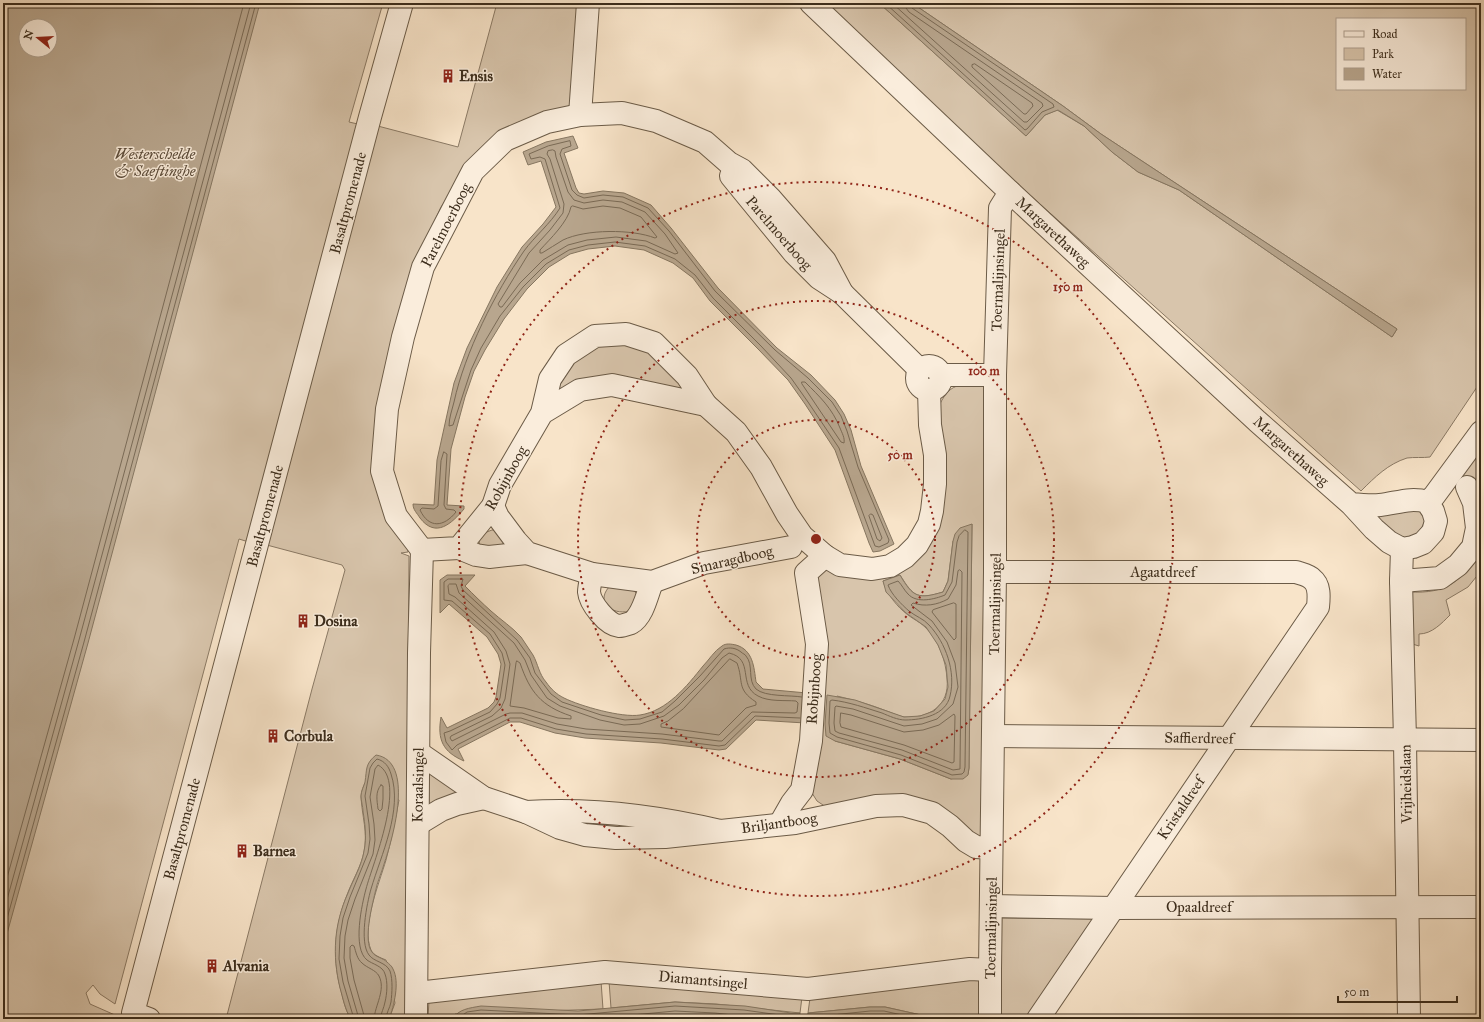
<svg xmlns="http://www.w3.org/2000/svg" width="1484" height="1022" font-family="'IM FELL Great Primer',serif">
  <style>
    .green { fill: #d8c5ac; stroke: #8a7964; fill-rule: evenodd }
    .water { fill: #b8a68e; stroke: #867660; fill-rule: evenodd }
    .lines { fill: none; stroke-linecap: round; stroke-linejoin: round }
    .shore { stroke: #7a6a55; stroke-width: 1 }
    .minor-casing { stroke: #6b5b47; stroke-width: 24 }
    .minor { stroke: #faeddc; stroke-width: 22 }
    .ring { fill: none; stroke: #8f2418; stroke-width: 2; stroke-dasharray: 2 4 }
    .labels { text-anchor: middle; stroke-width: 3; stroke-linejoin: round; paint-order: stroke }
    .poi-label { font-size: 15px; font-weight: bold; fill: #3c2d1c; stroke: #faeddc; text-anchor: start }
    .park-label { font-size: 15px; font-style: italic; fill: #5b4b39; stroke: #faeddc }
    .street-label { font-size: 15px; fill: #3c2d1c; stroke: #faeddc }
    .centre { fill: #8f2418; stroke: #faeddc; stroke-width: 2 }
    .ring-label { font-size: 12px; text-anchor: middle; font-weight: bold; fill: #8f2418; stroke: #faeddc; stroke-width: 3; stroke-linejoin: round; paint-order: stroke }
  </style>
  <rect width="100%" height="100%" fill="#f8e4c9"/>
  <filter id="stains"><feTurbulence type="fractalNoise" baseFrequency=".005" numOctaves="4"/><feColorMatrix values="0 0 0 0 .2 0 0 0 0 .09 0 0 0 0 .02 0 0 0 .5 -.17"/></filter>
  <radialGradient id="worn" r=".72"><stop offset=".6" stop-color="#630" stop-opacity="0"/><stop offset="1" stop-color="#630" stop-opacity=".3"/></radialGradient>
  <g class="green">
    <path d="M3 3H383L349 122 362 125 252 543 239 539 115 1004 100 994 93 985 86 993 90 1004 124 1019H3ZM26 26H50V50H26Z"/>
    <path d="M497 3H581L572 107 461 178 441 207 423 247 377 435 408 549V552L401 553 409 556 406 1019H389L395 1003 386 960C381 958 373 955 371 950 361 927 379 884 386 860 391 841 395 821 399 800L365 783C363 787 361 793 361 797 362 816 368 833 364 852 361 867 352 881 347 895 335 925 332 955 340 987 343 998 345 1010 351 1019H226L312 689 345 570 342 565 263 544 374 125 458 147Z"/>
    <path d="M820 3H879L1026 136 1045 115 1057 110 1084 126 1112 152 1138 172 1179 190 1392 337 1397 329 1101 134 1063 106 912 3H1481V381L1430 457C1423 458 1414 457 1407 458 1388 464 1375 477 1361 491L1022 188ZM1337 19H1465V89H1337Z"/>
    <path d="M640 345 687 389 558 396 555 387 569 363 592 346Z"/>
    <path d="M987 383 982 836 978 839 952 822 826 807 817 801 812 793 811 583 825 570 832 571 919 557 937 410C950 381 958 385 987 383ZM972 524 969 768 968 774 951 779 900 759 835 741 837 696C853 700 869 704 884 710 890 712 898 716 904 717 929 719 950 705 947 679 946 661 939 640 925 627 920 622 913 619 908 615 897 607 887 594 883 581L900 575C914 597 917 600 943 592L948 581 953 541Z"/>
    <path d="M1481 441V506L1470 485 1458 473Z"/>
    <path d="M1412 505 1426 515C1424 528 1418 533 1409 541L1377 526 1381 509Z"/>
    <path d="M492 530H495L505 541 501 546 480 547 479 541 484 533Z"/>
    <path d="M1481 549V571L1468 587 1446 600 1450 615C1442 623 1432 634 1419 634V646L1409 643V592C1447 594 1463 581 1481 549Z"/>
    <path d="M609 587C617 587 637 586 637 597 637 601 634 606 632 610 616 617 594 604 609 587Z"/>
    <path d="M429 767 468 790 429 813Z"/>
    <path d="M996 918 1099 919 1030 1019H998Z"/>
    <path d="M985 975V1019H939L885 1007H870L808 1013 810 998 821 999Z"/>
    <path d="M601 981 603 1009 455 1014 453 1019H428L429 1000Z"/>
    <path d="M609 981 802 997 800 1013 716 1004 675 1002 611 1008Z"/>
  </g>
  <g class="water">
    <path d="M3 3H260L88 643 3 948ZM26 26H50V50H26Z"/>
    <path d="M879 3H912L1063 106 1101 134 1397 329 1392 337 1179 190 1138 172 1112 152 1084 126 1058 110 1045 115 1026 136Z"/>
    <path d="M573 136 578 148 564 153 576 188 579 193 584 194 603 191 624 193 651 205 671 228 718 288 777 348 811 375 835 400 844 414 851 430 861 466 894 544 880 551 873 552 869 543 835 450 805 404 788 380 758 349 710 301 693 278 673 263 644 250 615 246 588 249 570 254 549 267 527 289 504 319 485 350 474 371 465 397 451 449 447 505 464 506V509C452 523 436 539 420 518 417 513 413 510 413 504L434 505 437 460 454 383 467 348 497 287 522 247 543 224 556 207 541 161 528 165 523 152 546 142Z"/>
    <path d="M972 524 969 768 968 775 963 779H951L900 759 835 741 826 736 825 724 827 695 855 700 904 717 920 716 934 711 945 699 948 687 946 665 938 645 926 627 906 613 886 592 883 581 900 575C913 598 919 599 943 592L948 581 953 541 955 534 960 528Z"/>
    <path d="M447 575H475L465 586C474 595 482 603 491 611 501 620 512 627 521 637 525 643 529 649 533 655 538 664 539 674 546 682 551 689 556 694 564 698 580 706 622 718 640 715 667 711 687 686 703 666 709 660 714 651 722 646 726 643 731 644 736 645 753 650 754 667 756 682L763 689 807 693 805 723 756 720 726 749 719 750 661 743 585 738 555 733 520 722H510L458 749 464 761C443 752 437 740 441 717L447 728 488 708 494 702 496 697 501 664 498 654 487 637 449 604 440 613V580Z"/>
    <path d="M376 755C415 761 393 837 385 861 382 872 377 882 375 893 372 906 363 941 372 952 375 957 383 958 387 962 389 964 392 966 393 969 400 982 394 1006 389 1019H351C345 1010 343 998 340 988 332 955 334 924 348 893 353 880 362 865 364 851 367 837 365 825 363 811 363 807 361 801 361 796 361 791 364 786 365 782 367 769 365 764 376 755Z"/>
    <path d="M675 1002 745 1006 791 1013H800L799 1019H453C458 1009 470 1008 481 1006L578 1011Z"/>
    <path d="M870 1007H885L939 1019H807L808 1013Z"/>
  </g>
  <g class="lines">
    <g class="shore">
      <path d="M885 3 1025 130 1027 129 1042 112 1054 107 1053 104 912 8 910 3"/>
      <path d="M892 3 1024 122H1027L1043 106 1042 103 909 12 906 8 905 3"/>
      <path d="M975 64 1032 103 1033 106 1026 114H1024L972 67V65Z"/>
      <path d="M570 141 571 146 562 149 560 154 572 190 577 195 584 198 603 195 623 197 648 208 669 231 715 291 775 350 808 378 832 402 841 416 847 431 858 467 889 540 888 543 879 547 875 546 839 448 808 402 791 378 761 346 713 298 695 275 675 259 645 246 615 242 588 245 569 250 546 264 523 287 500 316 481 348 471 370 453 425 449 426C449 418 452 410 454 402 465 352 495 293 524 251 535 236 550 224 560 208L545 159 540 157 531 159 529 154 548 146Z"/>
      <path d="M553 150 555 151 556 157 568 192 574 200 584 203 603 200 622 202 645 212 665 234 678 253 675 254 646 241 616 237 587 240 568 245 543 260 520 283 502 307H500L498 304 529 253 550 230 563 213 564 204 550 159 547 154 548 151Z"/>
      <path d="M573 206 583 209 603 206 620 208 641 217 657 237 655 238C632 229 586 229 563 240 556 244 549 249 542 253H540V250C550 239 568 222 571 207Z"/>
      <path d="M802 382H805C820 397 832 408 840 428 842 433 845 438 844 443L841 442 802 384Z"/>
      <path d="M444 452 447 454 444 505 446 509 454 510 456 512C444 527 429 529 420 510L422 508 434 509 438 506 441 461Z"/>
      <path d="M871 514 873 515 882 538 880 541 877 539 869 516Z"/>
      <path d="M965 530 968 532 965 767 964 772 962 774 952 775 901 755 837 737 830 733 829 723 830 701 832 700C849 702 866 708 882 713 889 716 898 720 905 720 922 720 946 715 950 696 956 672 946 643 929 625 924 619 915 616 909 611 902 605 891 594 888 585L890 584 898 581C902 585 904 590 908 594 917 604 935 599 945 595L952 582 957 542 959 536Z"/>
      <path d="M960 570 962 572 960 769 953 770 902 750 839 733 835 731 834 723 835 707 836 706 853 709 904 726 922 724 937 719 953 704 958 687 955 663 947 642 932 621 911 605 913 603C925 607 937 605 948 599L956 585 958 571Z"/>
      <path d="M450 584H456L459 593 514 643 525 660 531 675 547 698 560 706 600 720 624 725 640 724 664 716 679 705 704 680 722 658 729 653C755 659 737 685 758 696 769 702 785 700 796 701L798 703 797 712 795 713 752 712 722 741H719L662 734 586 729 557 724 522 713H510L506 714 452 741 450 738 451 736 492 716 501 708 505 699 510 664 506 651 494 632 455 597 449 594 448 586Z"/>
      <path d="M954 603 956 604V638L954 640 932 612 933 610Z"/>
      <path d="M730 659 737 663C744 682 736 689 756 702V705L746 708 719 735 661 727V724L668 721 683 709Z"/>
      <path d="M517 661 520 663C530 692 541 706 571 716V719L558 718 524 708 510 706 516 663Z"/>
      <path d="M841 713 851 715 904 732 923 730 939 725 954 714 955 716 954 762 952 763 904 745 841 727 840 723Z"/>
      <path d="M800 718 755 716 725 745 719 746 662 739 586 734 556 729 521 718H510L457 745 452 750 446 742 444 733 450 731 490 712 497 704 500 698 505 665 502 653 490 634 452 601 444 600V582L448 579H463L461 586 463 590 517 640 530 658 535 673 551 694 562 702 601 715 625 720 640 719 662 712 675 701 700 676 724 649C730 647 736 648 741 652 743 654 745 654 746 656 754 665 747 680 756 689 765 697 790 695 802 697"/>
      <path d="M381 785 383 786V799L382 809 380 811 378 809C377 800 375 792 381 785Z"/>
      <path d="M3 892 74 639 244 3"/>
      <path d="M3 914 79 640 251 3"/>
      <path d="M3 933 84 642 256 3"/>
      <path d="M354 1019 343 982 339 959 340 936 343 918 350 897 368 853 370 839 369 824 365 796 370 768 373 763 377 759C385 761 389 767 391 774 403 810 381 855 371 889 367 903 359 942 369 955 374 962 386 962 390 971 393 980 392 993 391 1002 390 1008 386 1013 386 1019"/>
      <path d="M359 1019 348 981 344 958 345 936 348 920 355 899 373 854 375 840 374 824 370 797 375 769 378 765C408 781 372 865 366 889 362 904 352 948 367 960 372 964 383 966 385 974 388 982 387 994 385 1002 384 1008 381 1013 380 1019"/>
      <path d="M365 1019 354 980 350 958V947L352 945 354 946C356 952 357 959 362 963 367 968 376 970 379 976 386 990 375 1005 374 1019"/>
      <path d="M457 1019 467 1012 481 1010 578 1015 675 1006 744 1010 794 1017 796 1019"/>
      <path d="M465 1019 482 1015 563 1019"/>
      <path d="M589 1019 675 1011 715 1013 769 1019"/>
      <path d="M658 1019 676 1017 717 1019"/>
      <path d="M811 1019 813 1017 870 1011H884L920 1019"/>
      <path d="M847 1019C864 1017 879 1015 896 1019"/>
    </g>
    <g class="minor-casing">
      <g id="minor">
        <path d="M811 3 1010 192 1257 421 1351 504 1374 529 1389 542 1402 549 1413 547 1423 543 1433 532 1436 521 1433 511 1427 502C1411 497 1397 503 1380 505 1371 506 1361 505 1351 504"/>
        <path d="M580 115 588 3"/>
        <path d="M731 176 794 253 819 278 842 293 920 370"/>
        <circle cx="929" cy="378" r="12"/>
        <path d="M940 375H995"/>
        <path d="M706 405 736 432 761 467 787 514 802 536 825 556 840 565 872 569 890 566 905 557 917 545 929 524 932 511 935 484V455L930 425 929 390"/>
        <path d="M1427 502 1434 496 1481 432"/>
        <path d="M493 506 498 517 516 541 527 553 592 574 652 582 704 563 791 547"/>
        <path d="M459 548 476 555 489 557 527 553"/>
        <path d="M1402 549 1401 581 1405 740 1409 1019"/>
        <path d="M422 550 396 516 382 471 387 409 403 337 423 267 473 171 505 140 547 122 580 115 622 113 656 121 705 142 729 163 742 170 770 198 825 261 842 293"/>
        <path d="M422 550 459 548 493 506 500 485 542 413 550 379 566 355 595 336 626 334 654 343 687 376 706 405 612 385 580 390 542 413"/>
        <path d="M995 572H1296C1301 574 1308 575 1312 579 1320 585 1319 597 1318 607L1038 1019"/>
        <path d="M592 574C591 579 589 587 589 592 590 603 607 625 619 626 621 626 628 624 631 623 643 616 647 595 652 582"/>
        <path d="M1401 581 1440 578 1458 565 1473 547 1477 528 1474 503 1467 487"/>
        <path d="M993 736 1481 740"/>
        <path d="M419 753 484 798 526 812"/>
        <path d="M418 824 441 810 457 804 484 798"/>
        <path d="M780 824 792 803 802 790 811 741 817 644 806 573 825 556"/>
        <path d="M720 831C657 816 591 808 526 812L560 828 585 835 616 838 665 837 795 823 876 806 903 805 932 813 950 826 966 841 976 847 991 848"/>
        <path d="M991 906 1114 908 1481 907"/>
        <path d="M417 993 605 972 808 989 970 969 990 970"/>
        <path d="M149 1019 133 1013 370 117 402 3"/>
        <path d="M416 1019 419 653 422 550"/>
        <path d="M990 1019V970L995 572V375L1000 208 1010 192"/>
      </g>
    </g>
    <use href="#minor" class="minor"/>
  </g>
  <g class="ring">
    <circle cx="816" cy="539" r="119"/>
    <circle cx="816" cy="539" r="238"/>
    <circle cx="816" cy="539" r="357"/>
  </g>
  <defs>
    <g id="building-bare" transform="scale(1.08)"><path d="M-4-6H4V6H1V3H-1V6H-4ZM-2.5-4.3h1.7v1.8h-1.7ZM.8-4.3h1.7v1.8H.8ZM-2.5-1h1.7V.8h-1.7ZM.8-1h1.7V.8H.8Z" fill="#8f2418" stroke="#faeddc" stroke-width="2.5" paint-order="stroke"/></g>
  </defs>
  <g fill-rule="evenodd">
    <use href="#building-bare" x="448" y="76"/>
    <use href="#building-bare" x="303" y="621"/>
    <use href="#building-bare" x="273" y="736"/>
    <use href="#building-bare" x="242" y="851"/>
    <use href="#building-bare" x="212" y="966"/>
  </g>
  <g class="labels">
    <g class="poi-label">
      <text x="459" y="81">Ensis</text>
      <text x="314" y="626">Dosina</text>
      <text x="284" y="741">Corbula</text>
      <text x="253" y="856">Barnea</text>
      <text x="223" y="971">Alvania</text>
    </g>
    <g class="park-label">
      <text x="155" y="159">Westerschelde<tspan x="155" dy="17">&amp; Saeftinghe</tspan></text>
    </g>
    <g class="street-label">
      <text transform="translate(348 203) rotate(-75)" y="5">Basaltpromenade</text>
      <text transform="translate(446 225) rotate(-63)" y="5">Parelmoerboog</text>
      <text transform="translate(1053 232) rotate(43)" y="5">Margarethaweg</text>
      <text transform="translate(779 233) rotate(49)" y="5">Parelmoerboog</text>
      <text transform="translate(998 280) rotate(-88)" y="5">Toermalijnsingel</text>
      <text transform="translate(1291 451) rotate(42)" y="5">Margarethaweg</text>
      <text transform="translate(506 478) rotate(-61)" y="5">Robijnboog</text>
      <text transform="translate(265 516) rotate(-75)" y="5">Basaltpromenade</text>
      <text transform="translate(732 560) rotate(-13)" y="5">Smaragdboog</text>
      <text x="1163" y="577">Agaatdreef</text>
      <text transform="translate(995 604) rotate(-89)" y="5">Toermalijnsingel</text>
      <text transform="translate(814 689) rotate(-86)" y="5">Robijnboog</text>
      <text transform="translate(1199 738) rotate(1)" y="5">Saffierdreef</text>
      <text transform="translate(1406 784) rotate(-91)" y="5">Vrijheidslaan</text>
      <text transform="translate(418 785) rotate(-89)" y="5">Koraalsingel</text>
      <text transform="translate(1181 808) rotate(-56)" y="5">Kristaldreef</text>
      <text transform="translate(779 823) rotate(-8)" y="5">Briljantboog</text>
      <text transform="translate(182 829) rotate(-75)" y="5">Basaltpromenade</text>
      <text x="1199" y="912">Opaaldreef</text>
      <text transform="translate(991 928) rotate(-89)" y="5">Toermalijnsingel</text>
      <text transform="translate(703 980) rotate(5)" y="5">Diamantsingel</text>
    </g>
  </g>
  <circle cx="816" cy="539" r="6" class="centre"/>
  <g class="ring-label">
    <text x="1068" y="291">150 m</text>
    <text x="984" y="375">100 m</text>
    <text x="900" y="459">50 m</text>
  </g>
  <rect width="1484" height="1022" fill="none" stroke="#f8e4c9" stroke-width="16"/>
  <rect x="4" y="4" width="1476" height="1014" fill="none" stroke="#3c2d1c" stroke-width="2"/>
  <rect x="8" y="8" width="1468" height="1006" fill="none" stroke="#3c2d1c"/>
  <rect x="1336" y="18" width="130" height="72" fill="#faeddc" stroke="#aea08f"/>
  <rect x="1344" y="31" width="20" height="6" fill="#faeddc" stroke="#aea08f"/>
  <text x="1372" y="38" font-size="12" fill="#3c2d1c">Road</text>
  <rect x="1344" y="48" width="20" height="12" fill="#d8c5ac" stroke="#aea08f"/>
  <text x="1372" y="58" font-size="12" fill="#3c2d1c">Park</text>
  <rect x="1344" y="68" width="20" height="12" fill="#b8a68e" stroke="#aea08f"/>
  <text x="1372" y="78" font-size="12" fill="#3c2d1c">Water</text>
  <g transform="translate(38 38) rotate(288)"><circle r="19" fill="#faeddc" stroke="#aea08f"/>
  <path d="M0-3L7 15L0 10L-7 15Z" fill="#8f2418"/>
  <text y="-6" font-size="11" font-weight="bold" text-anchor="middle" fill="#3c2d1c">N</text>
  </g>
  <path d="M1338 996v6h119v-6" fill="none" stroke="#3c2d1c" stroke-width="2"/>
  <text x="1344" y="996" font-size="12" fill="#3c2d1c" stroke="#faeddc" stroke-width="3" paint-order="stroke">50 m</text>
  <rect width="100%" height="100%" filter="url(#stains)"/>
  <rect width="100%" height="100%" fill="url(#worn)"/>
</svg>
